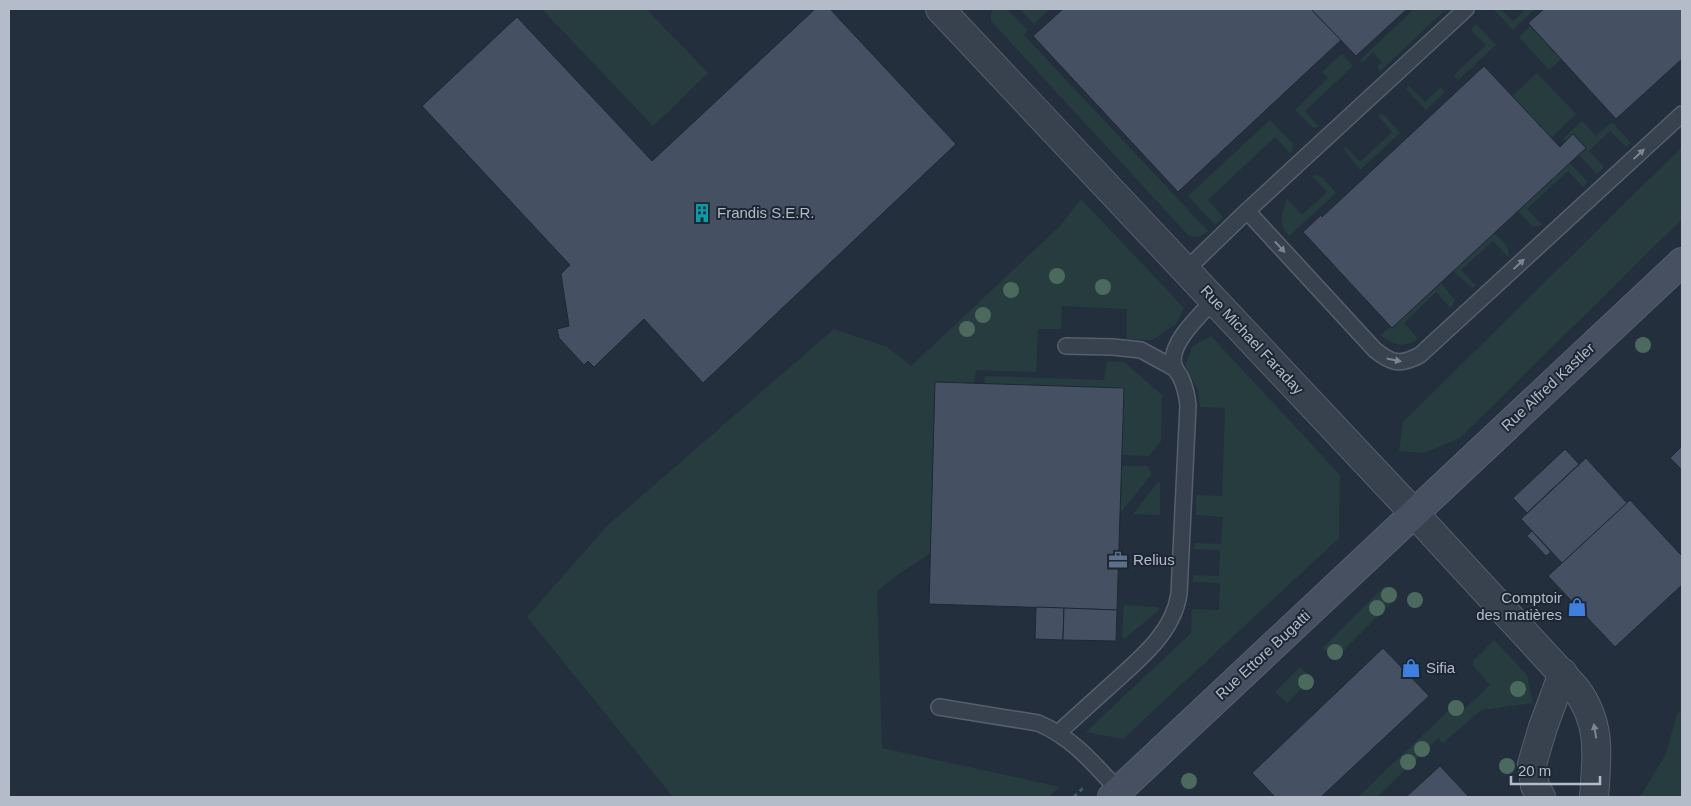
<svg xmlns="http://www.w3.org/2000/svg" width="1691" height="806" font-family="Arial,sans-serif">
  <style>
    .green { fill: #263c3f }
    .building { fill: #455162; stroke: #1f2835 }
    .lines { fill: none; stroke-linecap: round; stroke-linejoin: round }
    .service-casing { stroke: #565f6c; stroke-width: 18 }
    .minor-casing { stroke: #565f6c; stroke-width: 30 }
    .secondary-casing { stroke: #565f6c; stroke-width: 30 }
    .path { stroke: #44595c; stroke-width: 3; stroke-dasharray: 4 4; stroke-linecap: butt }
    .service { stroke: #38414e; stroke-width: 15 }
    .minor { stroke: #38414e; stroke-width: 28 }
    .secondary { stroke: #465061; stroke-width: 28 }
    .tree { fill: #4b6a5d }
    .oneway { fill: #7c8592 }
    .labels { text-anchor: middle; stroke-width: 4; stroke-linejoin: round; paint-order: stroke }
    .poi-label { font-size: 15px; fill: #b4bcc9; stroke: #1d2633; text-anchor: start }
    .street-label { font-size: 15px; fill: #b4bcc9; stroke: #1d2633 }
  </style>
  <rect width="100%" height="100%" fill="#242f3e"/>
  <g class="green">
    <path d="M542 9H646L708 73 653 126Z"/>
    <path d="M994 9H1007L1028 30 1024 35 1208 231C1201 238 1197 238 1188 235L991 21V13Z"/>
    <path d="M1020 9H1050L1034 24Z"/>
    <path d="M1414 9H1446L1380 71 1377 67 1382 62 1373 52 1362 63 1360 60Z"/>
    <path d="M1493 9H1500L1513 21 1526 9H1535L1513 30Z"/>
    <path d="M1476 24 1496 45 1458 80 1454 75 1486 45 1471 30Z"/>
    <path d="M1530 26 1561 59 1549 70 1519 37Z"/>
    <path d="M1342 54 1353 66 1305 111 1319 127 1315 128 1312 127 1295 110 1328 78 1322 72Z"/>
    <path d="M1537 73 1576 114 1551 138 1512 96Z"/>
    <path d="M1409 86 1425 102 1441 87 1445 92 1426 110 1406 89Z"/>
    <path d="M1381 114 1385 116 1400 133 1360 170 1344 149 1345 146 1360 162 1392 132 1378 115Z"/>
    <path d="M1270 120 1292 143 1293 146 1291 154 1275 137 1208 200 1223 217 1215 225 1188 196Z"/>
    <path d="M1582 121 1596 136 1612 122 1631 143 1626 147 1610 131 1589 151 1604 167 1597 174 1579 155 1586 148 1574 134 1566 141 1563 139Z"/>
    <path d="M1682 147V219L1460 438 1424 453 1399 451 1403 422Z"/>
    <path d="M1570 163 1588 182 1583 187 1568 171 1527 209 1542 225 1533 227 1518 211Z"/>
    <path d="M1315 175 1322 177 1336 193 1289 236C1278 225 1282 212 1287 199L1302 215 1327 192 1312 176Z"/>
    <path d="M1081 199 1184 308 1176 324 1152 340 1127 339V309L1062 306 1061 329H1038L1036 372 976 370 974 384 935 382 930 554 900 573 877 591 882 748 1060 787 1048 797H673L527 617 607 526 834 329 887 347 911 366 1060 226Z"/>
    <path d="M1494 233C1500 240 1512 247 1508 257L1493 241 1461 270 1476 286 1472 288 1453 271Z"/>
    <path d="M1441 283 1455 300 1451 309 1436 292 1404 323 1418 339C1406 348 1392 346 1381 335L1391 326 1392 328Z"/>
    <path d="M1211 336 1340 475 1339 538 1123 739 1086 732 1191 633 1192 609 1219 610 1220 583 1193 582V575L1219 576 1220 550 1194 549 1195 543 1221 544 1223 517 1196 515V495L1222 496 1225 408 1200 407 1198 390 1185 366 1192 347Z"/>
    <path d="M1107 361 1124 362 1162 395 1161 441 1149 456 1122 455 984 384 985 376 1104 380Z"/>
    <path d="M1122 466H1147L1152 474 1120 513Z"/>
    <path d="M1158 482 1160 483V515L1133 514Z"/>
    <path d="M1385 586 1397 597 1335 659 1323 648Z"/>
    <path d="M1124 605 1157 607 1159 608 1158 611 1124 639 1122 636Z"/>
    <path d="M1494 640 1527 675 1533 703 1481 710 1443 743 1438 738 1377 797H1358L1450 709 1457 716 1490 685 1473 666V661Z"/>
    <path d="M1300 667 1312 678 1287 703 1275 692Z"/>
    <path d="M1682 710V797H1640L1666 754 1677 714Z"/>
  </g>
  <g class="building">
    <path d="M815 9H830L956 144 703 383 644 319 594 367 588 361 584 365 559 338 557 329 569 326 561 274 570 265 422 106 517 17 652 161Z"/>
    <path d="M1063 9H1311L1341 40 1178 192 1033 36Z"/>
    <path d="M1311 9H1407L1356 56Z"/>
    <path d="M1544 9H1682V59L1616 119 1528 23Z"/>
    <path d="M1484 66 1560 147 1573 134 1586 148 1392 328 1303 232 1321 215 1322 217Z"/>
    <path d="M935 382 1124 388 1117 610 929 604Z"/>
    <path d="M1682 446V470L1670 458Z"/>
    <path d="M1565 449 1579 464 1527 513 1513 498Z"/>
    <path d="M1586 458 1627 503 1562 563 1521 519Z"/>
    <path d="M1630 500 1682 556V585L1615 647 1548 576Z"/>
    <path d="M1532 531 1551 552 1546 556 1527 536Z"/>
    <path d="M1036 607 1064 608 1063 640 1035 639Z"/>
    <path d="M1064 608 1117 610 1116 641 1063 640Z"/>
    <path d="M1383 648 1429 696 1321 797H1275L1252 773Z"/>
    <path d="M1408 666 1414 671 1411 678 1401 667Z"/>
    <path d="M1440 766 1469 797H1406Z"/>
  </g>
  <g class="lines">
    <g class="service-casing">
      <g id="service">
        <path d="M1247 211 1375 350C1391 363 1400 366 1420 355L1682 114"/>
        <path d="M1186 270 1247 211 1466 9"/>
        <path d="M1066 346 1113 347 1141 350 1174 368"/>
        <path d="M939 707 1038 723C1072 737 1095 765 1119 791"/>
        <path d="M1058 733C1076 717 1093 701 1110 686 1138 660 1173 634 1179 594L1188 405C1187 395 1185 387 1181 378 1179 374 1175 370 1174 365 1168 344 1201 314 1214 300"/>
      </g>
    </g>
    <g class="minor-casing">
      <g id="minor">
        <path d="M940 9 1414 513 1576 689C1602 724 1597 756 1594 797"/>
        <path d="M1541 797 1535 786 1532 764 1543 727 1563 673"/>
      </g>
    </g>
    <g class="secondary-casing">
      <path id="secondary" d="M1112 797 1682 262"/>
    </g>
    <path class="path" d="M1074 797 1084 787"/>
    <use href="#service" class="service"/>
    <use href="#minor" class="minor"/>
    <use href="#secondary" class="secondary"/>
  </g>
  <g class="tree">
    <circle cx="1057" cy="276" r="8"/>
    <circle cx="1103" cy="287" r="8"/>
    <circle cx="1011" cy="290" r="8"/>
    <circle cx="983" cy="315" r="8"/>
    <circle cx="967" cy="329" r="8"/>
    <circle cx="1643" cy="345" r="8"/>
    <circle cx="1389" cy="595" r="8"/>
    <circle cx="1415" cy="600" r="8"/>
    <circle cx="1377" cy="608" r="8"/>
    <circle cx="1335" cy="652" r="8"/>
    <circle cx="1306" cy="682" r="8"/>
    <circle cx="1518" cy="689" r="8"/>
    <circle cx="1456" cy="708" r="8"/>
    <circle cx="1422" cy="749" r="8"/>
    <circle cx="1408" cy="762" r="8"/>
    <circle cx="1507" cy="766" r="8"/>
    <circle cx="1189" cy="781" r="8"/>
  </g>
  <defs><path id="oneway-solid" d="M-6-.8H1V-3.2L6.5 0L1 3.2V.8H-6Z" transform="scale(1.25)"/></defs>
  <g class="oneway">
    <use href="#oneway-solid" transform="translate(1639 154) rotate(-43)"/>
    <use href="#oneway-solid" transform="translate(1280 247) rotate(47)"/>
    <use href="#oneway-solid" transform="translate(1519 264) rotate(-43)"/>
    <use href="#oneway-solid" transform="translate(1394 360) rotate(11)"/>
    <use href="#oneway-solid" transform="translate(1595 731) rotate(-100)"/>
  </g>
  <defs>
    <g id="building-bare" transform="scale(1.5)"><path d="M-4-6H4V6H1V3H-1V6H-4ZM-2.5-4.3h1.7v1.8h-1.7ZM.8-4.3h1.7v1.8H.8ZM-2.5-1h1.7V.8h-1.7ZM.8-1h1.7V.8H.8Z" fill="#0f9aa8" stroke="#1d2633" stroke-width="2.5" paint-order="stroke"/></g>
    <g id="office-bare" transform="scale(1.5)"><path d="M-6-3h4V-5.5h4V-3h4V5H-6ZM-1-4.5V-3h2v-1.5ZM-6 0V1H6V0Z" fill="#5c6f8a" stroke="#1d2633" stroke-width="2.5" paint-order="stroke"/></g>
    <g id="shop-bare" transform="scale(1.5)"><path d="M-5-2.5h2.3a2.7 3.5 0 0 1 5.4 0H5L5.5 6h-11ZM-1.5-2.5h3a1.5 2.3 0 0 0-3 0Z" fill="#3f7fe0" stroke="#1d2633" stroke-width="2.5" paint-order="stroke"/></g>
  </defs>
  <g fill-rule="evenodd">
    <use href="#building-bare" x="702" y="213"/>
    <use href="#office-bare" x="1118" y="560"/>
    <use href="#shop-bare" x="1577" y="607"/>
    <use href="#shop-bare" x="1411" y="668"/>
  </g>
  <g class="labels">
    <g class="poi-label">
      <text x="717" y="218">Frandis S.E.R.</text>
      <text x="1133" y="565">Relius</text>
      <text x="1562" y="603" text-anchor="end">Comptoir<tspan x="1562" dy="17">des matières</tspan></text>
      <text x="1426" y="673">Sifia</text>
    </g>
    <g class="street-label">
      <text transform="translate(1252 340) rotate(47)" y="5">Rue Michael Faraday</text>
      <text transform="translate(1548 387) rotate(-43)" y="5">Rue Alfred Kastler</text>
      <text transform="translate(1263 655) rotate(-43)" y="5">Rue Ettore Bugatti</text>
    </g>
  </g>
  <rect width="1691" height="806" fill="none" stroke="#b4bcc9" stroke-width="20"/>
  <path d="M1511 776v8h89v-8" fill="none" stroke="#b4bcc9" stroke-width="2.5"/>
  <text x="1518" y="776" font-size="15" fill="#b4bcc9" stroke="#1d2633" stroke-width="4" paint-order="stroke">20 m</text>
</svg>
